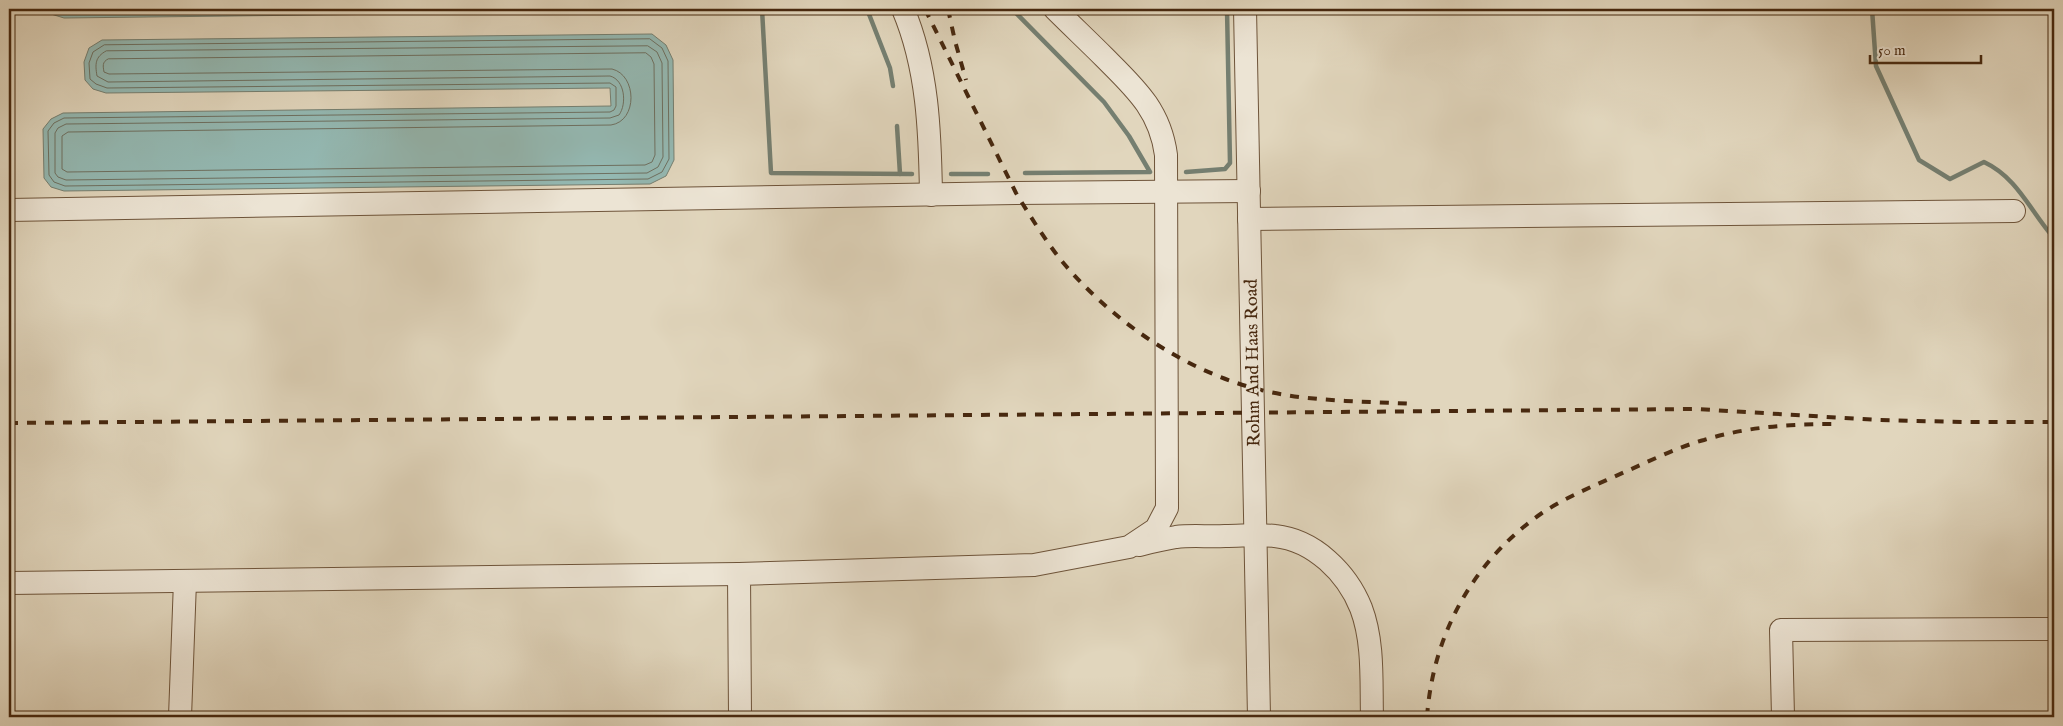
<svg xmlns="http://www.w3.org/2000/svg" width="2063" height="726" font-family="'IM FELL English',serif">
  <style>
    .water { fill: #94b9b3; stroke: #757f71 }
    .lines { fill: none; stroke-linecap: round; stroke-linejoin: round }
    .shore { stroke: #6e7061; stroke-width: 1 }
    .stream { stroke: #757f71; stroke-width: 4.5 }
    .minor-casing { stroke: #6e543a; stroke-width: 24 }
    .minor { stroke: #ece4d4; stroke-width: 22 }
    .rail { stroke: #47280f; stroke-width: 4; stroke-dasharray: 9 9; stroke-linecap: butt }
    .labels { text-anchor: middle; stroke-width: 4; stroke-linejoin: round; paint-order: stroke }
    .street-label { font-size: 18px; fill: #47280f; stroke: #ece4d4 }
  </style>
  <rect width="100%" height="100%" fill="#e1d6bd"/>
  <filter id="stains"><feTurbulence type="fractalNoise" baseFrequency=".004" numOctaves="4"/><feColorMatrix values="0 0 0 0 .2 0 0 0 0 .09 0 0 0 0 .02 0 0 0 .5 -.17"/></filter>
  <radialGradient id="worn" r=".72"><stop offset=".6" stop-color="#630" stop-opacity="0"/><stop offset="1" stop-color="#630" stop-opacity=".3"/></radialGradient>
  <g class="water">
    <path d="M47 9H655L650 11 64 18 51 14Z"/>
    <path d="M652 34 666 45 673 60 674 160 666 176 650 184 64 191 51 187 44 178 43 129 51 119 63 113 611 106 610 88 106 93 93 89 85 80 84 62 89 48 102 40Z"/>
  </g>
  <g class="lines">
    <g class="shore">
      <path d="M53 9 65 13 453 9"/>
      <path d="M650 39 662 48 668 61 669 159 662 172 648 179 65 186 54 182 49 175 48 131 54 123 64 118 610 112 614 110 616 106V87L610 83 107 88 96 84 90 79 89 63 93 52 104 45Z"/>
      <path d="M648 46 657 52 662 63 663 157 658 167 647 173 66 180 58 177 55 173V133L58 128 66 124 610 118 619 115C627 104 625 80 610 76L108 82 97 76C95 64 95 57 106 51Z"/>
      <path d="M646 53 651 57 654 64 655 155 652 162 645 165 67 172 62 169V136L68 132 611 125C638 121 637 75 612 69L109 74 104 72C103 66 102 62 108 59Z"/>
    </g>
    <g class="stream">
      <path d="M762 9 771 173 912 174"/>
      <path d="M867 9 890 68 893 86"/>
      <path d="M1012 9 1104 102 1129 136 1150 172 1025 173"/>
      <path d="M1872 9 1876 66 1919 160 1950 179 1984 162C2018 178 2030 211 2054 238"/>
      <path d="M897 126 900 174"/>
      <path d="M1186 172 1225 169 1230 163 1227 9"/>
      <path d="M951 174H988"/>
    </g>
    <g class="minor-casing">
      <g id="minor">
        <path d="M903 9C928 68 930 132 931 195"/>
        <path d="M1245 9 1259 717"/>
        <path d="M9 210 1016 193 1249 191"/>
        <path d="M1249 219 2014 211"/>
        <path d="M1139 545C1151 542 1164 539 1176 537 1192 535 1209 537 1225 536 1242 536 1259 534 1275 536 1314 540 1347 573 1361 608 1374 642 1371 682 1372 717"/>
        <path d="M9 583 739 574"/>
        <path d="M180 717 185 581"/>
        <path d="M740 717 739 574 1034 565 1129 547 1156 529 1167 508 1166 155C1160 110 1135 88 1104 57 1088 41 1071 25 1055 9"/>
        <path d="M1783 717 1781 630 2054 629"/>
      </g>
    </g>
    <use href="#minor" class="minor"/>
    <g class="rail">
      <path d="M925 9 1016 193C1030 216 1044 238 1060 259 1109 318 1178 367 1253 388 1304 402 1361 401 1414 404"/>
      <path d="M948 9 955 41 966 80"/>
      <path d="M9 423 1696 409 1878 420 1962 422H2054"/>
      <path d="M1427 717C1433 634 1473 561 1542 513 1568 496 1598 484 1627 471 1652 460 1678 447 1704 440 1746 427 1789 424 1832 424"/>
    </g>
  </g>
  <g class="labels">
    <g class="street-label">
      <text transform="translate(1252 363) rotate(-91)" y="6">Rohm And Haas Road</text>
    </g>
  </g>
  <rect width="2063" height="726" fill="none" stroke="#e1d6bd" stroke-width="30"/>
  <rect x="10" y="10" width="2043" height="706" fill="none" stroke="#47280f" stroke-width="2.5"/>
  <rect x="15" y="15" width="2033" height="696" fill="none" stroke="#47280f"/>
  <path d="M1870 55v8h111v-8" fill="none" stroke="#47280f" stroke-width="2.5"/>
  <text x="1878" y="55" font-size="15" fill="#47280f" stroke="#ece4d4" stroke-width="4" paint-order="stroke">50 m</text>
  <rect width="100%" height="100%" filter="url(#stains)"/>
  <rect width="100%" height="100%" fill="url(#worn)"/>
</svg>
